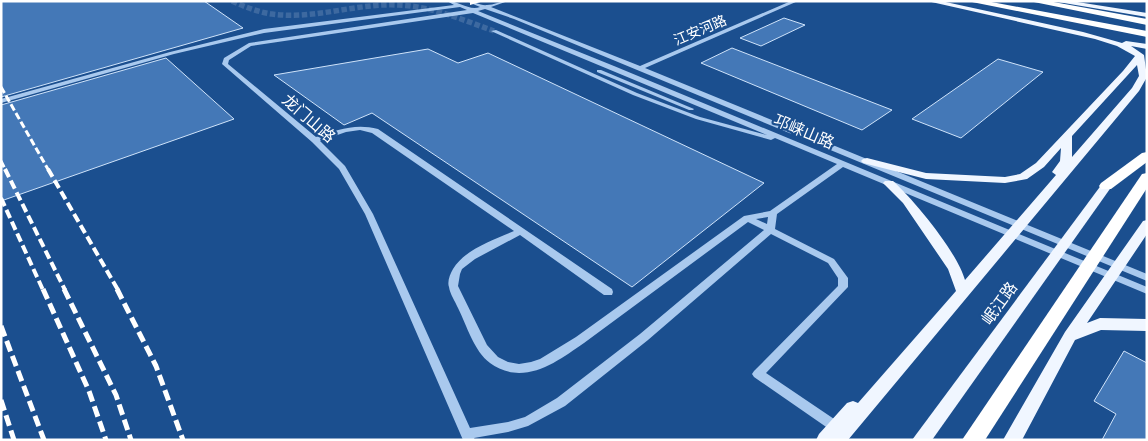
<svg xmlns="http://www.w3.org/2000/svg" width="1148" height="441" font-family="Cabin,'Noto Sans SC',sans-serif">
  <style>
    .building { fill: #4478b7; stroke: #cfe3fa }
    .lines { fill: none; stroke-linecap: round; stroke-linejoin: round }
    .minor-tunnel { stroke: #3d69a0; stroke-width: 5.5; stroke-dasharray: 5.5 2.5; stroke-linecap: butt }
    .minor { fill: #a9c9ee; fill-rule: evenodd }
    .major { fill: #f0f6ff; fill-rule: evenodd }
    .highway { fill: #fff; fill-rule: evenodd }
    .rail-far2 { stroke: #fff; stroke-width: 3; stroke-dasharray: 7 3; stroke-linecap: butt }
    .rail-far1 { stroke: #fff; stroke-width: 4; stroke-dasharray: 9 4; stroke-linecap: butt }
    .rail { stroke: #fff; stroke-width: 5; stroke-dasharray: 11 5; stroke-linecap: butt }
    .labels { text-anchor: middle; stroke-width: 4.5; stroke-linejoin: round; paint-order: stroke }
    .far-street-label { font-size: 14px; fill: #fff; stroke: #1b4f8f }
    .street-label { font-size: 16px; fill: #fff; stroke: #1b4f8f }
  </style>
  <rect width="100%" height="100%" fill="#1b4f8f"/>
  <g class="building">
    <path d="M1 1H204L243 28 1 97Z"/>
    <path d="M784 18 805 25 761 46 740 38Z"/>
    <path d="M732 48 892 110 862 130 701 63Z"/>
    <path d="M428 49 458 63 488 53 764 183 632 287 372 113 344 125 274 75Z"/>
    <path d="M166 58 234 119 1 201V105Z"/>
    <path d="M998 59 1043 72 961 138 912 119Z"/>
    <path d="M1124 351 1147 363V440H1102L1116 414 1094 401Z"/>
  </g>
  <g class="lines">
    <path class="minor-tunnel" d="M232 1C245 7 258 12 272 14 314 20 356 3 398 5 431 6 463 20 494 31"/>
    <g class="minor">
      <path d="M447 1C459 1 469 11 480 7L466 1C473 1 481 6 487 5 494 5 500 1 508 1L491 7 640 66 791 1H798L645 68 1147 274V281L514 19 485 9 478 11 614 66 1147 287V294L843 167 777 214 775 229 834 259 848 278V287L766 373 840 423 842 427 840 431 836 432 832 431 754 377 752 374 754 371 838 286V278L828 263 771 234 648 340 565 406 528 426 508 432 474 438 475 440H463L365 214 339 169 312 142 222 64 224 58 249 43 467 10 460 7 264 33 174 54 1 103V99L170 52 264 29 454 5ZM473 13 767 135 700 117 637 93 496 30 491 31 633 95 696 119 771 140 775 138 837 164 770 211 744 216 576 337 540 359 531 362 519 364 508 362 498 357 487 345 458 286 460 274 462 269 475 259 520 235 604 295H612L613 292 612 289 378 129C355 123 337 130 316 137L228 64 229 60 251 46ZM360 130 372 133 514 231C494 240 465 249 453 269 450 274 447 282 449 287 450 294 455 301 458 308 467 326 474 351 490 363 498 369 509 373 519 373 543 373 565 356 584 343L748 222 764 230 640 334 557 398 525 417 508 422 470 428 373 214 345 166 320 141 346 132ZM768 217 767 224 756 219Z"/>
      <path d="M597 70H601L694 109 693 110H689L597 72Z"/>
    </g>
    <g class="major">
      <path d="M927 1H941L1083 32 1122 43 1126 41 1147 44V49L1131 46 1144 55 1147 77 1139 91 848 440H816L819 434 847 403 853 401 858 403 956 291 948 269 903 203 883 183 885 181H893C915 201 957 252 965 280L1056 175 1052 172 1060 161 1061 148 1044 167 1027 179 1005 183 926 179 863 163 861 161 863 159 867 158 926 173 1005 177 1020 174 1036 163 1123 71 1135 56 1117 46 1095 39ZM1137 65 1139 76 1132 88 1072 157V136Z"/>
      <path d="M1052 1H1071L1147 13V17Z"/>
      <path d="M1106 183 1112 186 932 440H912L1102 184Z"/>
      <path d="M1147 220V234L1087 323 1100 318 1147 319V331L1101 330 1075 340 1022 440H1003L1065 332 1143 221Z"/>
    </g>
    <g class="highway">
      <path d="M470 1H484L470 5Z"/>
      <path d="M967 1H986L1147 31V37Z"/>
      <path d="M1029 1H1048L1147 19V25Z"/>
      <path d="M1147 152V162L1111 189H1101L1099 186 1101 183 1142 153Z"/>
      <path d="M1147 173V188L985 440H962L1142 174Z"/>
    </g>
    <g class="rail-far2">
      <path d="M1 87 49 171"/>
      <path d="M1 161 6 171"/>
    </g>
    <g class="rail-far1">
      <path d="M5 169 65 290"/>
      <path d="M48 169 118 290"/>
      <path d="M1 198 43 290"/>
    </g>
    <g class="rail">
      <path d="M43 289 89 391 106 440"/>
      <path d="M64 289 116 395 131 440"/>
      <path d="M117 289 156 366 183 440"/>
      <path d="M1 326 44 440"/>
      <path d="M1 400 14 440"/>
    </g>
  </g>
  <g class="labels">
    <g class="far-street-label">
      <text transform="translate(700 30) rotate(-23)" y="5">江安河路</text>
    </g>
    <g class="street-label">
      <text transform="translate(309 118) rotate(41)" y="6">龙门山路</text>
      <text transform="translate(804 131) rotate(23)" y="6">邛崃山路</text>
      <text transform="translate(999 303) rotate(-54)" y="6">岷江路</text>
    </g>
  </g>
  <rect width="1148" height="441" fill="none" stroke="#ffffff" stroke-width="5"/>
</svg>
